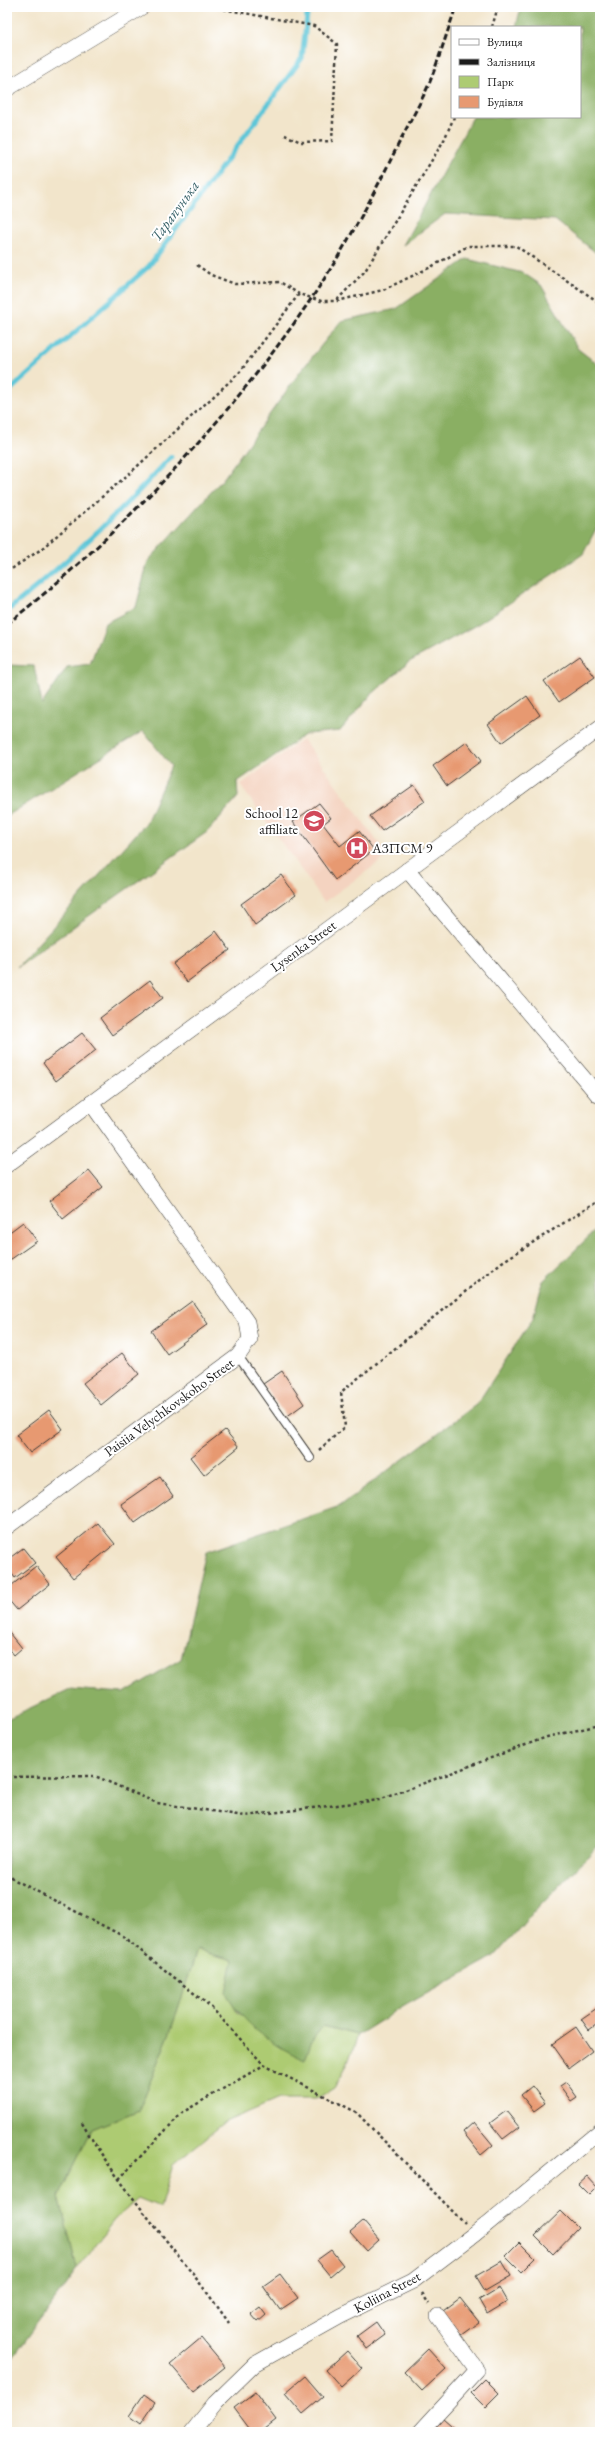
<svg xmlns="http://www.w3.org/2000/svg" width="607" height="2439" font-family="'EB Garamond',serif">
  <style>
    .built { fill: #f4d3c0 }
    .green { fill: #adcb72; stroke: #647447 }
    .forest { fill: #8aaf64; stroke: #536640 }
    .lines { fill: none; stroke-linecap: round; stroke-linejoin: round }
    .stream { stroke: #5dc6d8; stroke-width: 5 }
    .building { fill: #e79971 }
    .service-casing { stroke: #3c3a36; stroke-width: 10 }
    .minor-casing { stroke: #3c3a36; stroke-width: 16 }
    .path { stroke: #3c3a36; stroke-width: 2.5; stroke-dasharray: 3 3; stroke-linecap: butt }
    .service { stroke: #fff; stroke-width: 8 }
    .minor { stroke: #fff; stroke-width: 15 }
    .rail { stroke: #1c1c1c; stroke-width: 3; stroke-dasharray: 6 3; stroke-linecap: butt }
    .labels { text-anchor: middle; stroke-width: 4; stroke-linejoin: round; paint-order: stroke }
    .poi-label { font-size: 14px; fill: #1c1c1c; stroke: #fff; text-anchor: end }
    .street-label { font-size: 14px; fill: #1c1c1c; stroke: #fff }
    .water-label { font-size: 15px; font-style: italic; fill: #366067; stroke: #fff }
  </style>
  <rect width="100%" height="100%" fill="#fff"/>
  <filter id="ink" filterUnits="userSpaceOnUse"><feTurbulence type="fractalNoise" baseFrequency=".025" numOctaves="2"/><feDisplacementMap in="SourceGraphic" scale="8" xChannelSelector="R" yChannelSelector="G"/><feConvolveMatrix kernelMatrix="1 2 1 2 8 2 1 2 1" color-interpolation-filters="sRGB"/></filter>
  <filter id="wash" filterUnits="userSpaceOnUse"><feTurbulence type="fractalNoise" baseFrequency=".012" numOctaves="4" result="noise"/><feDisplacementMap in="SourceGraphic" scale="16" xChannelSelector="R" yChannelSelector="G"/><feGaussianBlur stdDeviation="0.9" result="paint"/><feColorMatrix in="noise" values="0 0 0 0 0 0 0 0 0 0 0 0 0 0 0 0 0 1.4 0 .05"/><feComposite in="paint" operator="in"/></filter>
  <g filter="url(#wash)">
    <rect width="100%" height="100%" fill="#f2e5cb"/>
    <path class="built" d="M303 739 388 856 324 902 240 785Z"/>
    <path class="green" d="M197 1950 233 1960 227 1993 238 2013 312 2040 323 2026 358 2035 347 2065 334 2088 316 2099H279L225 2122 173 2165 160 2208 138 2199 114 2220 77 2269 59 2196 92 2129 139 2110 172 2027Z"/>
    <g class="forest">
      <path d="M521 7H600V256L555 220 445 214 403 245 473 117H580V27H516Z"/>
      <path d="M467 259 523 273 541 285 578 349 600 366V521L583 554 478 624 409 662 371 695 340 731 306 734 237 782 238 797 207 832 17 967 146 823 171 766 143 731 7 816V722L9 721 7 665 34 666 42 704 67 667 90 664 105 623 136 607 148 561 223 479 300 372 341 321 396 309Z"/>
      <path d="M600 1226V1844L539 1906 495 1956 406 2005 358 2035 323 2026 312 2040 305 2060C271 2044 245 2026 226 1993L233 1960 197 1950 172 2027 139 2110 92 2129 59 2196 77 2269 7 2366V1719L70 1689 124 1693 181 1659 206 1552 340 1506 477 1404 533 1318 543 1281Z"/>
    </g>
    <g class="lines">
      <g class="stream">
        <path d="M7 393 149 266 302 58 308 7"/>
        <path d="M7 611C66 564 119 513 171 457"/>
      </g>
    </g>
    <g id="blocks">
      <g class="building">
        <path d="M580 656 595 677 559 702 544 681Z"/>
        <path d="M527 696 540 715 501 743 488 724Z"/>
        <path d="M467 742 481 761 447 786 433 766Z"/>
        <path d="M414 785 425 801 382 831 370 816Z"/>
        <path d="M319 803 331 818 323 824 340 846 359 831 374 850 335 880 293 822Z"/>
        <path d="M281 875 296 895 255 925 241 904Z"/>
        <path d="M216 931 230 950 187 982 173 964Z"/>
        <path d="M150 980 163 998 112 1035 100 1018Z"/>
        <path d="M82 1033 96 1050 56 1081 43 1063Z"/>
        <path d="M89 1170 103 1187 63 1219 49 1201Z"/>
        <path d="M23 1222 37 1241 7 1262V1234Z"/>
        <path d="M192 1301 208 1324 167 1354 151 1331Z"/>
        <path d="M122 1353 139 1374 101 1405 83 1383Z"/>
        <path d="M282 1371 304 1404 286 1417 263 1384Z"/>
        <path d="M49 1410 63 1429 30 1453 16 1435Z"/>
        <path d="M225 1430 239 1447 204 1475 190 1457Z"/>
        <path d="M160 1477 173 1496 135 1523 121 1504Z"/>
        <path d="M98 1523 115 1544 73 1578 56 1557Z"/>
        <path d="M23 1548 35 1563 15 1578 7 1567V1560Z"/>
        <path d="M36 1566 50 1584 17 1610 7 1598V1589Z"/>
        <path d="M7 1629 22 1648 14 1655 7 1646Z"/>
        <path d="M600 2006V2022L589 2030 581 2019Z"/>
        <path d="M576 2027 592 2051 569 2068 552 2044Z"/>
        <path d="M566 2082 577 2097 571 2101 560 2086Z"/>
        <path d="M532 2086 545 2103 534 2111 521 2095Z"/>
        <path d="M506 2111 519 2127 503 2139 490 2123Z"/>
        <path d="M474 2122 493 2145 481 2155 463 2132Z"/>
        <path d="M587 2176 597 2187 589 2195 578 2184Z"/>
        <path d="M561 2211 578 2228 553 2254 535 2236Z"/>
        <path d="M363 2221 379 2240 367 2251 350 2232Z"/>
        <path d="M519 2242 535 2258 521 2272 505 2256Z"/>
        <path d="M331 2250 343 2265 330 2276 317 2260Z"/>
        <path d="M502 2261 511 2276 485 2291 476 2276Z"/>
        <path d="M280 2274 298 2298 280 2310 263 2286Z"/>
        <path d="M499 2288 507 2302 487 2314 479 2300Z"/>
        <path d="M460 2298 479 2322 461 2335 443 2311Z"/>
        <path d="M260 2307 266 2315 258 2322 251 2314Z"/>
        <path d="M376 2322 385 2335 366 2349 357 2336Z"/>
        <path d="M201 2338 225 2367 194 2392 170 2364Z"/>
        <path d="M428 2349 446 2369 422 2391 404 2372Z"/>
        <path d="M347 2351 362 2368 341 2387 326 2370Z"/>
        <path d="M305 2376 323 2397 303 2414 285 2393Z"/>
        <path d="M485 2379 499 2393 485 2407 471 2393Z"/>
        <path d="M255 2392 276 2420 260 2432H252L234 2408Z"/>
        <path d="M144 2394 155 2402 140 2424 129 2416Z"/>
        <path d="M443 2418 459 2432H438L434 2428Z"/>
      </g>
    </g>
  </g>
  <g filter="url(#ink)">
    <use href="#blocks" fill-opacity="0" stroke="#3c3a36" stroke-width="1"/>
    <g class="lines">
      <g class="service-casing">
        <path id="service" d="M238 1356 310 1458"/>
      </g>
      <g class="minor-casing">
        <g id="minor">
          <path d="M7 89 142 7"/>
          <path d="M407 870 598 1095"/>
          <path d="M7 1165 600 728"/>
          <path d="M7 1527 238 1356 250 1339 247 1322 91 1103"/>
          <path d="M192 2432 215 2403 255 2364 341 2316 413 2281 475 2234 600 2131"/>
          <path d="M420 2432 477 2370 438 2316"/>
        </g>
      </g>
      <g class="path">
        <path d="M212 7 314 26 337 44 332 141 301 142 285 135"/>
        <path d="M492 27 498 7"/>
        <path d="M197 265 211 275 235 284 280 282 299 294"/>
        <path d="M337 300 365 271 444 140 454 117"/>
        <path d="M7 572 40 550 130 473 240 372 299 294 321 301H337L383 290 431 267 468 246H516L600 303"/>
        <path d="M319 1450 345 1427 341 1392 502 1262 600 1200"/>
        <path d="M7 1777 95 1776 157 1803 245 1816 379 1800 547 1737 600 1725"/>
        <path d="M7 1872 15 1880 121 1935 210 2006 264 2065 356 2112 465 2224"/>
        <path d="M82 2123C124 2195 182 2255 229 2323"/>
        <path d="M119 2179 183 2112 264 2065"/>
        <path d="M422 2293 429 2304"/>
      </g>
      <use href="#service" class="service"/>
      <use href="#minor" class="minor"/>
      <path class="rail" d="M7 624C119 536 231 417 311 299 345 249 373 196 399 143 409 123 420 104 429 84 439 59 447 32 456 7"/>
    </g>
  </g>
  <defs>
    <g id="school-disc" transform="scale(1.15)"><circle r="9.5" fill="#d1495b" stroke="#fff"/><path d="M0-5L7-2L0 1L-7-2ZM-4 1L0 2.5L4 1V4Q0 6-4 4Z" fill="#fff"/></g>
    <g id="hospital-disc" transform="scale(1.15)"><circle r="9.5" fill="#d1495b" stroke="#fff"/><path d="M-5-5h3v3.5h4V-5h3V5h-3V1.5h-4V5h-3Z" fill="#fff"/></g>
  </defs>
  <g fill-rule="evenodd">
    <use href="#school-disc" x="314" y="821"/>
    <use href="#hospital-disc" x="357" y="848"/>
  </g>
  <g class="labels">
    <g class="poi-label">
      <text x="298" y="818">School 12<tspan x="298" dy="16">affiliate</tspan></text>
      <text x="372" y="853" text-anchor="start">АЗПСМ 9</text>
    </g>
    <g class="street-label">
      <text transform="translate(303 946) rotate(-36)" y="5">Lysenka Street</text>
      <text transform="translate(169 1407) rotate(-36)" y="5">Paisiia Velychkovskoho Street</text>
      <text transform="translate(387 2292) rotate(-28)" y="5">Koliina Street</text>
    </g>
    <g class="water-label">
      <text transform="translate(175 211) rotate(-54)" y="5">Тарапунька</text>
    </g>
  </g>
  <rect width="607" height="2439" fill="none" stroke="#fff" stroke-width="24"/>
  <rect x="451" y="26" width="130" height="92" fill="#ffffff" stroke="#a4a4a4"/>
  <rect x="459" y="39" width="20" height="6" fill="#ffffff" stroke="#a4a4a4"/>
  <text x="487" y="46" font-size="12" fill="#1c1c1c">Вулиця</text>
  <rect x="459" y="59" width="20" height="6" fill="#1c1c1c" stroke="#a4a4a4"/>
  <text x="487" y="66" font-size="12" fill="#1c1c1c">Залізниця</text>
  <rect x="459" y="76" width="20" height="12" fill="#adcb72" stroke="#a4a4a4"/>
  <text x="487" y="86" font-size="12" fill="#1c1c1c">Парк</text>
  <rect x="459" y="96" width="20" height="12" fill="#e79971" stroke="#a4a4a4"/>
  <text x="487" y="106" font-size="12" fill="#1c1c1c">Будівля</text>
</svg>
